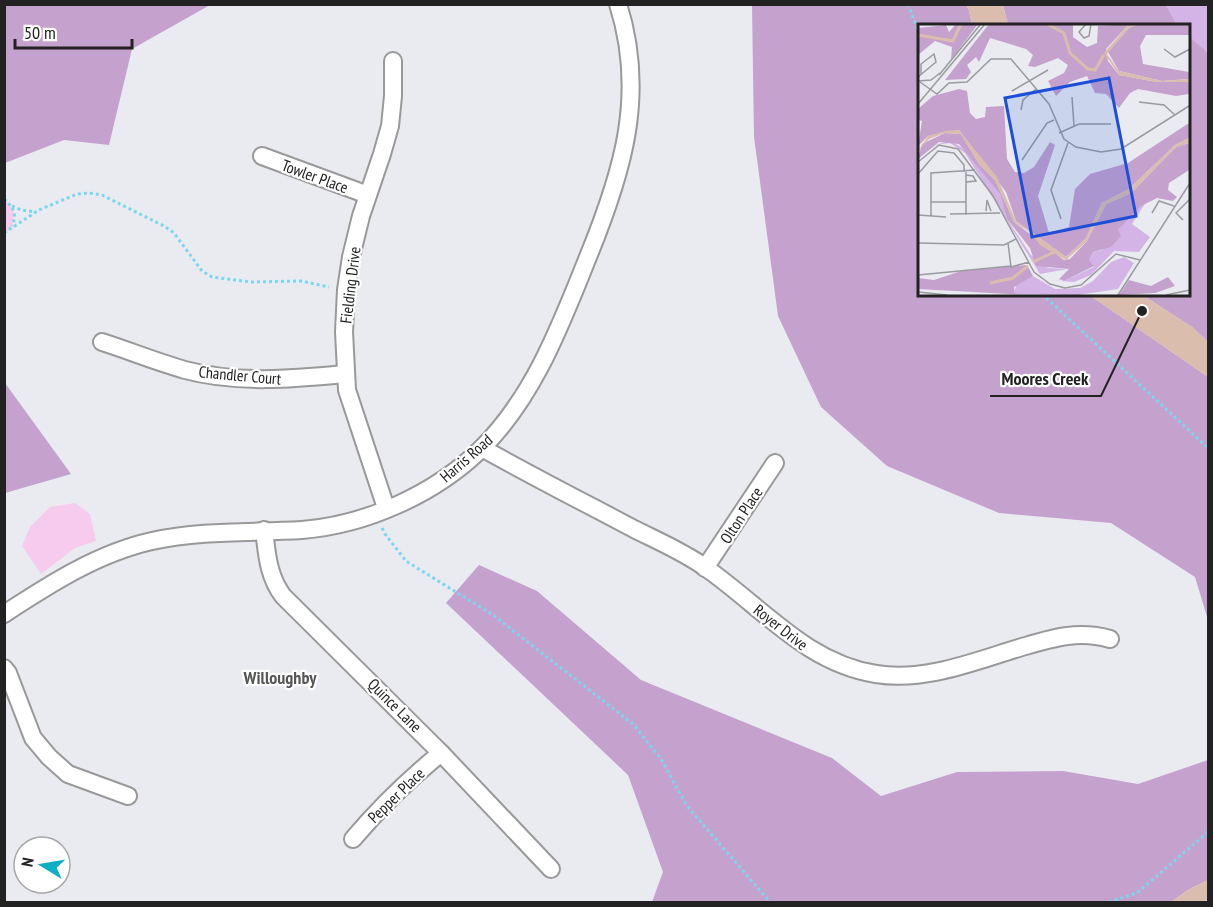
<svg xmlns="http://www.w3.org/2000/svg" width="1213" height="907" font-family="'PT Sans Narrow',sans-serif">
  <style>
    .grass { fill: #d4b3e7 }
    .forest { fill: #c5a1cd }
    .park { fill: #f6cbee }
    .water { fill: #dbbdad }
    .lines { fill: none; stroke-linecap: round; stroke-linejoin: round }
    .minor-casing { stroke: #999; stroke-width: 20 }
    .path { stroke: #7bd6f0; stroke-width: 3; stroke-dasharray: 3 3; stroke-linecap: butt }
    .minor { stroke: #fff; stroke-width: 16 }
    .labels { text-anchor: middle; stroke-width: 4.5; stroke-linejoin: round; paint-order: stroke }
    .street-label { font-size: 16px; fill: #222; stroke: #fff }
    .neighbourhood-label { font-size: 18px; font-weight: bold; fill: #555; stroke: #fff }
    .inset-river { fill: none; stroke: #dbbdad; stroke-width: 3 }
    .inset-road { fill: none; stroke: #999b9e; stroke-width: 1.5 }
    .view { fill: #1d4ed8; fill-opacity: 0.15; stroke: #1d4ed8; stroke-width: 3 }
    .inset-edge { fill: none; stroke: #222; stroke-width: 3 }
    .leader { fill: none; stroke: #222; stroke-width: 2 }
    .callout-dot { fill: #222; stroke: #fff; stroke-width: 2 }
    .callout-label { font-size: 18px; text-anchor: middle; font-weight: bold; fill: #222; stroke: #fff; stroke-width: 4.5; stroke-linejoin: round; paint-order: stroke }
  </style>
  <rect width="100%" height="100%" fill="#e9ebf1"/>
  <path class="grass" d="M1166 5H1208V53L1188 35V26L1177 25Z"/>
  <g class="forest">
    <path d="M5 4H210V5L132 49 109 145 64 140 5 163Z"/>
    <path d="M752 5H966L969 10 972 25 919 26V294H1088L1208 377V620L1195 577 1111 523 999 513 887 466 821 407 778 316 754 137Z"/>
    <path d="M1003 5H1166L1177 25H1008Z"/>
    <path d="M1188 35 1208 53V342L1192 327 1141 294H1188Z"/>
    <path d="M4 383H5L71 474 5 493Z"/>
    <path d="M479 565 537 591 641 680 832 758 881 796 957 772 1063 771 1138 784 1208 760V880L1188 890 1171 902H652L663 872 628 775 446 603Z"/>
  </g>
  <g class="park">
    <path d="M4 199C14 207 16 216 11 228L5 233Z"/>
    <path d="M75 503 90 514 96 541 75 548 41 574 22 546 30 527 50 507Z"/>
  </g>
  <g class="water">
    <path d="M966 5H1003L1008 25H972L969 10Z"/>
    <path d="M1088 294H1141L1192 327 1208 342V377Z"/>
    <path d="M1208 880V900L1201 902H1171L1188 890Z"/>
  </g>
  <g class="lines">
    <g class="minor-casing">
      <g id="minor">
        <path d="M262 156 368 195"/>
        <path d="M102 342C130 351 157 362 185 370 238 384 292 379 345 374"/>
        <path d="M482 448C532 476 583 502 634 529 658 541 684 552 706 568 762 607 806 663 876 674 926 682 975 661 1022 647 1053 638 1078 630 1110 639"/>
        <path d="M386 508 347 390 344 332 346 290 351 257 361 216 382 154 390 126 393 96V61"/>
        <path d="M264 530C267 554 268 576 283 596L441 753 551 869"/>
        <path d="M705 568 775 463"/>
        <path d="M4 614C50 584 98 553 152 541 202 530 252 533 302 530 366 525 435 494 481 449 534 397 561 324 588 257 622 174 647 95 618 4"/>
        <path d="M4 668 8 673 33 738 49 757 68 774 128 796"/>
        <path d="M353 839C380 807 409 779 441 753"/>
      </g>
    </g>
    <g class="path">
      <path d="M908 4 919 33"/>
      <path d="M4 199C14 207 17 215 12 226"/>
      <path d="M12 206 21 210 36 212"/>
      <path d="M4 233 39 210 77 194 89 193 102 195 164 226 174 233 202 271 212 277 251 282 301 281 329 287"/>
      <path d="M1042 294 1208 448"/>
      <path d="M382 528 385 534 406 561 493 615 633 724 661 759 687 806 770 902"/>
      <path d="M1109 902 1137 893 1208 832"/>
    </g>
    <use href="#minor" class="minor"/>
  </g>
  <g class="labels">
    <g class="street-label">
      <text transform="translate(315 176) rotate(20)" y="6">Towler Place</text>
      <text transform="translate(350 285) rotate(-83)" y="6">Fielding Drive</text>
      <text transform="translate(240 375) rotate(5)" y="6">Chandler Court</text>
      <text transform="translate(466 458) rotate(-41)" y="6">Harris Road</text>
      <text transform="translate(741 515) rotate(-57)" y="6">Olton Place</text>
      <text transform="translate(781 627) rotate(38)" y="6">Royer Drive</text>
      <text transform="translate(395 705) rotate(45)" y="6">Quince Lane</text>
      <text transform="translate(396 795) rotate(-44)" y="6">Pepper Place</text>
    </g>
    <g class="neighbourhood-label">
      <text x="280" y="684">Willoughby</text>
    </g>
  </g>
  <g transform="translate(918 24)">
    <rect width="272" height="272" fill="#e9ebf1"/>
    <path d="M33 117 48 126 82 170 89 195 113 231 130 244 149 245 122 250 47 129 32 119 16 121ZM228 178 214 200 232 213 221 228 196 227 173 251 156 258 129 256 146 257 176 243 171 236 175 228 184 226 214 189ZM206 233 216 239 200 265 160 271 96 270 98 261 115 252 137 265 162 264 175 257 193 238Z" fill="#d4b3e7"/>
    <path d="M38 0H60L33 36 34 23 17 17 0 31V4L28 1 31 8ZM71 0H155V13L169 23 179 19 180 2 211 0 188 25 190 37 201 51 239 58H271V70L258 72 220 65 212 69 201 84 188 70 177 69 169 52 152 58 138 72 130 57 146 49 150 41 140 34 117 43 110 42 115 31 108 25 72 14 61 38 58 33 49 41 53 48 48 55 27 56ZM221 0H271V11H228L222 22 225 40 271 48V55L244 57 201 47 190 28 211 4ZM41 65 49 67 52 89 58 95 67 93 68 83 86 82 89 135 97 148 106 149 116 143 132 118 137 121 120 172 131 209 151 203 157 165 172 150 210 139 271 99V114L257 121 211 165 184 179 168 214 148 233 98 197 88 168 41 106 10 112 0 122 4 97 0 96V85L15 72ZM27 109 43 110 61 140 77 156 96 198 146 236 152 235 169 217 188 180 213 169 258 123 271 119V146L251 159 250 166 259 173 255 177 239 174 223 182 200 206 203 212 193 223 175 228 171 236 176 242 146 257 141 255 151 245 118 242 112 224 89 195 82 170 41 120 21 118 0 135 4 120ZM109 241 115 252 96 263 97 270 107 271 0 265V254L16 256 43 247ZM250 253 257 262 237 269 201 271 211 256 233 262Z" fill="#c5a1cd"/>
    <path d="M211 0H221L211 4 189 30 201 47 244 57 271 55V58H239L201 51 186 29ZM41 106 79 153 98 197 148 233 168 214 184 179 211 165 257 121 271 114V119L258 123 213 169 188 180 169 217 148 236 122 221 113 209 96 198 77 156 61 140 43 110 27 109 11 115 0 127 10 112 28 107Z" fill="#dbbdad"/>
    <path class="inset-river" d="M129 0 146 9 152 29 170 45 177 46 186 31M0 11 35 17 43 0M115 238 136 228M72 259 95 254 110 242"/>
    <path class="inset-road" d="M168 0 161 8 166 14 171 12 173 0M246 25 257 33 272 25M21 51 62 1M0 53 18 38 16 30 3 40V50M0 57 13 56 22 49M2 58 19 70 31 59 49 58 73 35H93L131 80 146 115 158 123 183 128 203 125 271 82M94 67 130 46M154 73 156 102M221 78 246 81 257 91M0 80 67 0M103 86 105 76 118 65M141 109 161 100H193M104 136 129 99 136 96M0 138 21 121 40 125 75 172 116 248 132 260 147 264 163 261 198 230 222 236M0 150 20 127 36 129 46 141V148M48 158 58 157 55 152 48 151M13 178H48M68 187 69 176 73 187M234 189 241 177 256 182M32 190 82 189M0 191 28 193M48 191V148M13 192V149L57 146M143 195 133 166 150 119M265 196 258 189 272 175M0 219 86 221 98 215M90 219 93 243 111 238M0 251 93 242M0 268 29 271M200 271 272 159M248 271 272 266"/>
    <path class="view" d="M191 54 218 192 114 213 87 74Z"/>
    <rect width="272" height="272" class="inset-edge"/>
  </g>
  <path class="leader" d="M1142 311L1101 396H990"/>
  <circle class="callout-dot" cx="1142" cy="311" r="6"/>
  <g class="callout-label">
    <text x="1045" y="385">Moores Creek</text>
  </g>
  <rect width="1213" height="907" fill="none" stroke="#222222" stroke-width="12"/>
  <g transform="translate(42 865) rotate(281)"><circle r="28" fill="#ffffff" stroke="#a7a7a7" stroke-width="1.5"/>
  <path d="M0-4.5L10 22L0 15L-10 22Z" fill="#0faec4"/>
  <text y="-9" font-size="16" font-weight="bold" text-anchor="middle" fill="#222222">N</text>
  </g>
  <path d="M15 39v9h117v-9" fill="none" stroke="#222222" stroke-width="3"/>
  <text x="24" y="39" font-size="18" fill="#222222" stroke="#ffffff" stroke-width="4.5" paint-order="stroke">50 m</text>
</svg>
